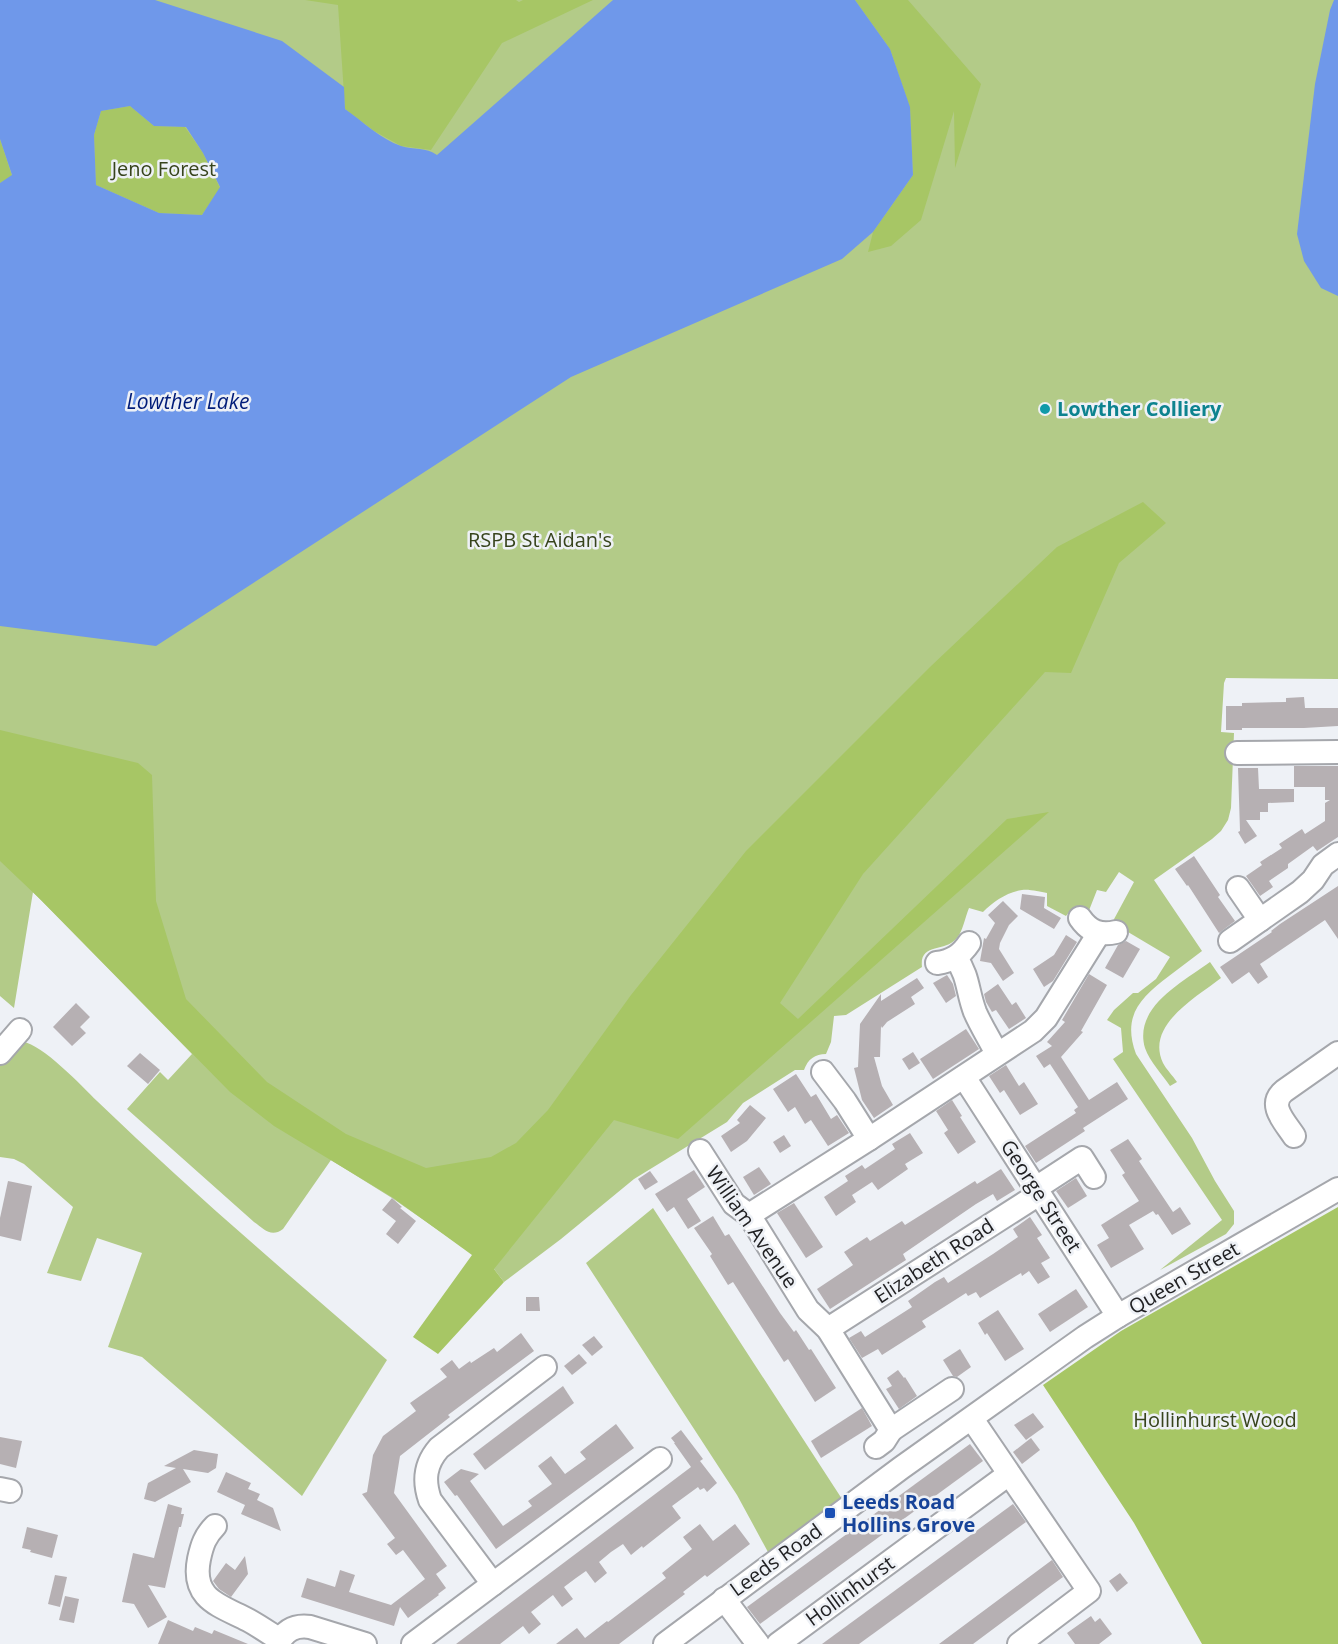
<svg xmlns="http://www.w3.org/2000/svg" width="1338" height="1644" font-family="'Open Sans',sans-serif">
  <style>
    .green { fill: #b3cb88 }
    .forest { fill: #a7c665 }
    .water { fill: #6f98ea; fill-rule: evenodd }
    .building { fill: #b6b0b3 }
    .lines { fill: none; stroke-linecap: round; stroke-linejoin: round }
    .minor-casing { stroke: #a5a7ac; stroke-width: 26 }
    .minor { stroke: #fff; stroke-width: 22 }
    .culture-dot { fill: #0f9aa8; stroke: #eef1f6; stroke-width: 2 }
    .transit-dot { fill: #1a4fb4; stroke: #eef1f6; stroke-width: 2 }
    .labels { text-anchor: middle; stroke-width: 5; stroke-linejoin: round; paint-order: stroke }
    .park-label { font-size: 20px; fill: #37441c; stroke: #eef1f6 }
    .culture-label { font-size: 20px; font-weight: bold; fill: #0d838f; stroke: #eef1f6; text-anchor: start }
    .street-label { font-size: 20px; fill: #212123; stroke: #eef1f6 }
    .transit-label { font-size: 20px; font-weight: bold; fill: #164399; stroke: #eef1f6; text-anchor: start }
    .water-label { font-size: 21px; font-style: italic; fill: #001c79; stroke: #eef1f6 }
  </style>
  <rect width="100%" height="100%" fill="#eef1f6"/>
  <g class="green">
    <path d="M0 0H1338V679L1226 678 1224 683 1221 732 1234 733 1231 808 1228 820 1221 831 1212 839 1154 880 1202 951C1191 959 1180 968 1169 976 1140 998 1122 1016 1136 1054L1192 1138 1215 1181 1234 1211V1224L1226 1234 1160 1270 1222 1220 1113 1059 1123 1052 1121 1028 1107 1020 1114 1010 1133 993H1138L1156 979 1170 957 1128 932 1123 923 1113 921 1134 882 1119 872 1106 892 1097 890 1088 913C1079 907 1073 906 1066 916L1047 906V893C1040 892 1030 889 1022 890 1007 892 993 902 983 912L969 908C965 917 963 932 956 939 945 952 919 943 922 967L846 1015 834 1016 831 1042 826 1054C815 1054 808 1059 804 1070H795L743 1103 727 1122 634 1179 561 1239 504 1282 494 1269 392 1198 331 1160 283 1229C271 1238 264 1229 254 1222L127 1109 160 1072 168 1080 192 1054 33 892 14 1008 0 996Z"/>
    <path d="M1210 962 1221 978C1197 997 1145 1025 1163 1063 1166 1069 1173 1076 1177 1082L1170 1086C1162 1074 1150 1062 1145 1048 1133 1007 1183 982 1210 962Z"/>
    <path d="M23 1042C42 1044 82 1086 97 1101 190 1191 289 1275 387 1360L302 1496 142 1357 108 1347 142 1253 97 1238 81 1281 47 1273 73 1207 24 1164 14 1159 0 1157V1062Z"/>
    <path d="M653 1208 842 1499 768 1552 737 1495 586 1263Z"/>
  </g>
  <g class="forest">
    <path d="M305 0H516L519 2 523 0H593L502 43 431 150 401 146 374 131 345 109 338 5Z"/>
    <path d="M855 0H908L981 84 955 168 954 111 921 220 891 246 868 252 873 232 913 175 910 108 890 49Z"/>
    <path d="M130 106 154 126 185 127 203 153 220 188 202 215 159 213 96 185 94 135 101 111Z"/>
    <path d="M0 139 12 176 0 183Z"/>
    <path d="M1143 502 1166 523 1119 563 1071 673 1045 672 863 874 780 1003 798 1019 1007 819 1049 812 678 1139 614 1120 494 1269 504 1282 438 1354 413 1337 472 1255 392 1197 274 1126 230 1092 41 900 0 861V730L138 763 152 775 156 901 186 999 267 1082 346 1134 426 1168 491 1157 516 1143 548 1110 631 995 746 851 930 667 1057 547Z"/>
    <path d="M1338 1207V1644H1202L1134 1523 1043 1385 1121 1331Z"/>
  </g>
  <g class="water">
    <path d="M0 0H155L282 41 344 87 345 109C362 121 381 139 401 146 414 150 426 147 437 155L613 0H855L890 49 910 107 913 175 873 232 842 259 571 377 156 646 0 626V183L12 175 0 139ZM130 106 154 126 186 127 203 153 220 187 202 215 159 213 96 185 94 135 101 111Z"/>
    <path d="M1334 0H1338V296L1321 288 1304 261 1297 234 1315 84 1330 10Z"/>
  </g>
  <g class="building">
    <path d="M1304 697 1305 708H1338V726L1304 728H1242V730H1226V706H1242V703L1286 702V698Z"/>
    <path d="M1294 766H1338V837L1317 851 1313 846 1288 864V868L1269 881 1273 887 1260 896 1246 876 1262 865 1260 862 1282 848 1279 844 1302 829 1305 834 1325 821V803L1330 800H1325V787H1294Z"/>
    <path d="M1238 768H1258L1259 789H1294V802L1268 803V812H1260V820H1246L1257 836 1245 844 1238 832 1240 831Z"/>
    <path d="M1194 856 1220 895 1218 897 1235 921 1219 933 1188 885 1187 886 1175 869Z"/>
    <path d="M1338 886V939L1325 920 1260 964 1268 977 1258 984 1249 972 1232 984 1220 967 1272 932 1271 931 1280 924Z"/>
    <path d="M1022 894 1045 897 1044 908 1061 918 1054 929 1020 909Z"/>
    <path d="M1003 901 1018 916 1009 925 1000 943 999 949 1014 973 1003 981 991 963 980 961 984 938 986 939 995 923 988 915Z"/>
    <path d="M1066 935 1077 942 1053 981 1044 987 1033 969 1054 955Z"/>
    <path d="M1126 941 1140 949 1123 978 1105 968 1118 945Z"/>
    <path d="M1089 974 1107 985 1081 1031 1083 1032 1061 1057 1089 1100 1117 1082 1128 1099 1083 1128 1085 1131 1036 1163 1025 1146 1076 1113 1074 1110 1078 1107 1050 1064 1044 1068 1036 1056 1052 1046 1047 1042 1065 1022 1062 1020Z"/>
    <path d="M947 975 953 984 956 996 946 1003 933 983Z"/>
    <path d="M917 978 924 988 911 997 915 1004 887 1022 882 1028 881 1026 880 1057H874L882 1086 893 1105 874 1118 862 1100 854 1068 858 1067 860 1024 881 994V1001Z"/>
    <path d="M998 984 1012 1005 1016 1002 1026 1018 1009 1029 996 1010 992 1012 986 1002 984 994Z"/>
    <path d="M76 1003 90 1017 80 1027 86 1033 72 1046 53 1027Z"/>
    <path d="M966 1029 979 1049 933 1079 920 1059Z"/>
    <path d="M913 1052 920 1063 909 1070 902 1059Z"/>
    <path d="M140 1053 160 1070 148 1084 127 1066Z"/>
    <path d="M1006 1065 1019 1086 1024 1082 1038 1104 1020 1115 1004 1090 1000 1093 989 1076Z"/>
    <path d="M796 1074 811 1097 816 1094 831 1119 837 1115 849 1133 828 1146 811 1120 805 1124 795 1107 788 1112 773 1089Z"/>
    <path d="M952 1100 962 1116 960 1117 976 1142 958 1154 944 1133 948 1130 936 1111Z"/>
    <path d="M750 1105 766 1118 747 1141 731 1152 721 1136 740 1123 737 1120Z"/>
    <path d="M910 1133 923 1153 905 1164 908 1169 878 1190 872 1182 852 1195 856 1202 836 1216 824 1197 848 1181 845 1176 862 1165 865 1169 895 1149 892 1144Z"/>
    <path d="M784 1135 791 1146 780 1153 773 1142Z"/>
    <path d="M1128 1139 1142 1159 1139 1161 1173 1212 1180 1207 1191 1224 1172 1235 1158 1214 1156 1215 1153 1211 1129 1225 1144 1249 1111 1268 1097 1245 1109 1238 1101 1225 1139 1201 1122 1175 1125 1173 1110 1150Z"/>
    <path d="M759 1167 771 1184 754 1195 743 1177Z"/>
    <path d="M1001 1169 1015 1190 997 1201 993 1194 976 1204 903 1254 906 1260 830 1309 817 1289 853 1265 844 1252 867 1237 870 1241 902 1221 905 1225 975 1181 977 1184Z"/>
    <path d="M694 1170 705 1187 687 1199 701 1221 688 1229 674 1207 667 1212 655 1194Z"/>
    <path d="M650 1171 658 1182 645 1190 638 1179Z"/>
    <path d="M1076 1178 1087 1196 1068 1208 1056 1191Z"/>
    <path d="M8 1181 32 1186 21 1241 0 1236V1218Z"/>
    <path d="M392 1198 402 1207 400 1208 416 1221 398 1244 386 1234 396 1221 382 1210Z"/>
    <path d="M794 1203 823 1247 806 1258 777 1213Z"/>
    <path d="M713 1216 725 1236 729 1234 780 1313 794 1332 796 1330 809 1350 811 1349 836 1388 815 1402 788 1359 784 1362 733 1282 728 1285 710 1256 712 1254 694 1228Z"/>
    <path d="M1030 1217 1042 1235 1037 1238 1050 1258 1041 1263 1050 1277 1038 1284 1029 1271 1022 1276 1021 1273 980 1298 976 1292 968 1296 966 1293 922 1321 926 1327 882 1355 878 1349 862 1358 849 1338 861 1331 865 1337 912 1307 908 1301 935 1282 944 1277 948 1283 993 1254 1018 1237 1013 1229Z"/>
    <path d="M1076 1289 1088 1307 1050 1332 1038 1314Z"/>
    <path d="M526 1297H539L540 1311H526Z"/>
    <path d="M998 1310 1024 1349 1005 1361 987 1333 985 1335 978 1323Z"/>
    <path d="M521 1333 534 1351 448 1415 450 1417 400 1456 394 1493 447 1566 436 1574 446 1588 438 1594 439 1595 408 1618 400 1607 394 1626 301 1597 307 1578 335 1587 340 1570 355 1575 349 1592 391 1605 425 1579 403 1550 396 1555 387 1544 395 1538 362 1494 367 1492 373 1455 383 1436 416 1411 410 1403 447 1377 440 1369 452 1360 459 1369 470 1361 471 1363 494 1348 497 1352Z"/>
    <path d="M594 1336 603 1347 592 1356 582 1345Z"/>
    <path d="M960 1349 971 1367 957 1377 953 1376 943 1360Z"/>
    <path d="M579 1354 587 1363 572 1375 564 1366Z"/>
    <path d="M898 1370 904 1378 905 1377 917 1396 899 1409 886 1389 892 1386 887 1378Z"/>
    <path d="M563 1386 574 1403 485 1470 473 1454Z"/>
    <path d="M862 1408 872 1426 821 1458 811 1441Z"/>
    <path d="M1033 1413 1044 1427 1026 1440 1014 1425Z"/>
    <path d="M616 1424 634 1448 496 1549 457 1495 455 1496 444 1482 461 1469 479 1474 470 1481 503 1526 532 1506 528 1501 552 1484 538 1466 551 1456 565 1474 586 1459 580 1452Z"/>
    <path d="M681 1430 703 1459 700 1461 717 1483 707 1492 704 1488 700 1490 698 1487 672 1506 681 1518 643 1548 642 1546 631 1555 623 1544 611 1552 599 1562 607 1573 595 1583 586 1571 576 1578 564 1587 573 1599 562 1607 553 1595 531 1612 541 1624 529 1634 523 1626 500 1644H456L691 1467 674 1443H675L671 1438Z"/>
    <path d="M0 1437 22 1441 16 1468 0 1464Z"/>
    <path d="M1031 1438 1040 1450 1022 1464 1013 1452Z"/>
    <path d="M970 1444 983 1461 760 1624 747 1607Z"/>
    <path d="M194 1450 218 1454 216 1468 208 1473 183 1469 191 1482 155 1502 144 1499 148 1483 176 1468 164 1466Z"/>
    <path d="M226 1472 251 1483 248 1489 260 1494 257 1500 273 1508 281 1531 241 1514 245 1505 217 1492Z"/>
    <path d="M168 1504 182 1508 181 1514H184L181 1527H179L165 1588 148 1585 167 1617 148 1628 134 1604 122 1602 133 1553 154 1558Z"/>
    <path d="M1013 1504 1026 1522 910 1607 859 1644H822Z"/>
    <path d="M700 1524 713 1541 735 1524 750 1544 707 1577 705 1575 683 1592 685 1594 619 1644H556L577 1628 585 1638 607 1621 608 1622 666 1578 662 1573 692 1549 683 1537Z"/>
    <path d="M27 1527 58 1535 52 1558 30 1552 31 1550 22 1548Z"/>
    <path d="M245 1556 248 1574 231 1597 219 1589 213 1581 226 1563 235 1570Z"/>
    <path d="M1052 1560 1063 1577 1048 1588 973 1644H939Z"/>
    <path d="M1120 1573 1128 1583 1117 1592 1109 1581Z"/>
    <path d="M55 1575 67 1577 60 1607 48 1604Z"/>
    <path d="M65 1596 79 1599 74 1623 59 1620Z"/>
    <path d="M1091 1616 1095 1622 1100 1618 1112 1634 1099 1644H1075L1067 1633Z"/>
    <path d="M168 1620 193 1631 195 1627 212 1634 214 1630 248 1644H158Z"/>
  </g>
  <g class="lines">
    <g class="minor-casing">
      <g id="minor">
        <path d="M1237 753 1338 752"/>
        <path d="M1238 888 1260 920"/>
        <path d="M1080 918C1089 931 1100 936 1116 932"/>
        <path d="M1230 941 1300 892 1313 880 1323 865 1338 854"/>
        <path d="M956 958C969 977 967 991 975 1012 981 1026 990 1040 997 1054"/>
        <path d="M937 963C952 961 961 955 969 943"/>
        <path d="M0 1053 20 1030"/>
        <path d="M823 1072 845 1101 869 1139"/>
        <path d="M964 1077 1118 1316"/>
        <path d="M1294 1136C1285 1122 1267 1105 1284 1091L1338 1053"/>
        <path d="M700 1151 734 1204 749 1215 808 1310 828 1329 891 1430 884 1441 876 1447"/>
        <path d="M1036 1188 1082 1158 1094 1177"/>
        <path d="M749 1215 869 1139 1033 1031 1046 1018 1099 933"/>
        <path d="M828 1329 1039 1194"/>
        <path d="M972 1419 1089 1591 1019 1644"/>
        <path d="M891 1430 952 1389"/>
        <path d="M0 1489 10 1491"/>
        <path d="M215 1526C205 1536 202 1545 199 1559 191 1599 219 1605 248 1620 259 1626 269 1633 280 1640"/>
        <path d="M493 1584 430 1500C423 1480 425 1464 439 1448L545 1367"/>
        <path d="M724 1599 758 1644"/>
        <path d="M278 1644C285 1630 295 1625 310 1627L365 1644"/>
        <path d="M413 1644 660 1459"/>
        <path d="M665 1644 901 1468 1085 1337 1118 1316 1338 1189"/>
        <path d="M778 1644 1009 1474"/>
      </g>
    </g>
    <use href="#minor" class="minor"/>
  </g>
  <circle class="culture-dot" cx="1045" cy="409" r="6"/>
  <rect class="transit-dot" x="824" y="1507" width="12" height="12" rx="3"/>
  <g class="labels">
    <g class="park-label">
      <text x="164" y="176">Jeno Forest</text>
      <text x="540" y="547">RSPB St Aidan's</text>
      <text x="1215" y="1427">Hollinhurst Wood</text>
    </g>
    <g class="culture-label">
      <text x="1057" y="416">Lowther Colliery</text>
    </g>
    <g class="street-label">
      <text transform="translate(1041 1196) rotate(57)" y="7">George Street</text>
      <text transform="translate(752 1227) rotate(55)" y="7">William Avenue</text>
      <text transform="translate(934 1261) rotate(-33)" y="7">Elizabeth Road</text>
      <text transform="translate(1184 1278) rotate(-30)" y="7">Queen Street</text>
      <text transform="translate(776 1560) rotate(-36)" y="7">Leeds Road</text>
      <text transform="translate(850 1591) rotate(-36)" y="7">Hollinhurst</text>
    </g>
    <g class="transit-label">
      <text x="842" y="1509">Leeds Road<tspan x="842" dy="23">Hollins Grove</tspan></text>
    </g>
    <g class="water-label">
      <text x="188" y="409">Lowther Lake</text>
    </g>
  </g>
</svg>
